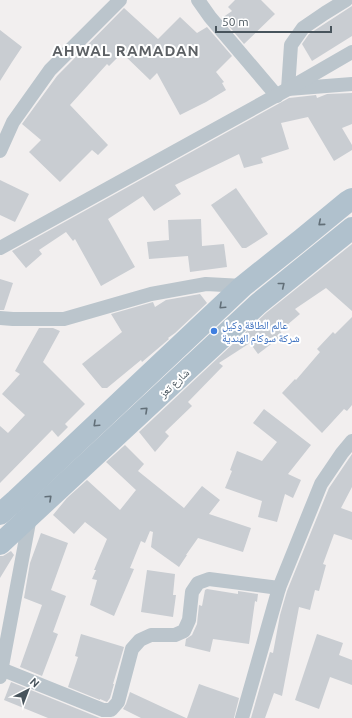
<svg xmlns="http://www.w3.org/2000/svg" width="352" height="718" font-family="Ubuntu,'Noto Naskh Arabic',sans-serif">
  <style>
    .building { fill: #c9cdd2 }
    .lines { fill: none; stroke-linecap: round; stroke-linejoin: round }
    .street { stroke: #bbc5cc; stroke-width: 14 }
    .primary { stroke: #b0c1cd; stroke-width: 22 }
    .oneway { stroke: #626f78 }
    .shop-dot { fill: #3f7fe0; stroke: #fff; stroke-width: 1.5 }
    .labels { text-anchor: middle; stroke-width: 4; stroke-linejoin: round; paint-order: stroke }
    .shop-label { font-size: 11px; fill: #366cbe; stroke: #fff; text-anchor: start }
    .street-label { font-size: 11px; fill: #48545c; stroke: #fff }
    .district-label { font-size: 15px; font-weight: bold; letter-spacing: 1px; fill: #5c6064; stroke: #fff }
  </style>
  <rect width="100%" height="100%" fill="#f2efef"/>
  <g class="building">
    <path d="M235 0H261L275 14 244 44 222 18 232 11 228 7Z"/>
    <path d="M352 6V36L312 61 302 44 309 34Z"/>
    <path d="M124 8 158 39 180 17 197 33 207 27 232 56 216 72 224 82 222 83 226 90 206 102 180 115 157 73 150 80 122 53 109 66 107 64 70 105 108 145 98 155 92 150 60 182 29 152 41 140 22 124 57 76Z"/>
    <path d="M0 30 22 47 12 62 0 81Z"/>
    <path d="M352 93V124L342 128 352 145V150L334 161 308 117 281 123 289 149 261 158 263 163 244 168 239 154 175 185 181 194 154 211 143 196 108 219 135 267 101 286 75 239 73 241 66 232 39 250 42 254 26 268 12 251 289 98 316 95 317 98 327 94Z"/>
    <path d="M0 180 29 194 15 222 0 215Z"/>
    <path d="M236 188 268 234 246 248H242L211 205Z"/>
    <path d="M201 219 202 246 224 244 227 267 190 272 188 256 149 259 147 242 169 240 168 220Z"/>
    <path d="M352 244V311L326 288 295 309 300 314 280 331 283 335 258 354 250 343 219 363 223 366 188 402 192 406 165 432 169 436 155 452 139 432 266 313Z"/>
    <path d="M0 279 13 283 4 310H0Z"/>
    <path d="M200 294 207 303 175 333 168 338 169 339 162 345 142 362 141 360 107 388H102L82 364 122 332 111 314 153 302 155 307 166 300Z"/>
    <path d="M352 317V405L347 411 344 409 322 433 282 393 295 379 296 380 320 352 317 349 333 332 335 334Z"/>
    <path d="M39 328H53L60 331 43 362 85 404 65 424 68 427 58 437 52 430 0 483V426L8 433 25 415 2 394 20 374 15 371Z"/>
    <path d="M264 409 311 445 288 474 301 480 293 498 285 494 277 522 258 517 262 501 225 488 232 471 230 470 237 451 262 461 277 442 253 423Z"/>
    <path d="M125 445 144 464 138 471 184 508 202 486 220 500 209 514 251 528 243 552 198 538 186 555H187L179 567 151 547 153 532 150 531 145 543 141 541 130 568 134 569 114 616 90 605 97 580 92 579 96 570H94L107 539 85 522 74 534 53 515 67 498 87 480 120 510 136 490 106 462Z"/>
    <path d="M352 454V487L341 508 352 512V540L334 534 323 564 326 565 319 591 315 590 310 610 299 607 282 696 274 693 265 718H251L270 652 273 653 280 615 287 591 329 488Z"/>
    <path d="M41 533 68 543 51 590 66 596 53 632 58 634 42 676 20 667 42 605 24 598 30 563Z"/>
    <path d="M11 551 14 555 0 578V556H3Z"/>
    <path d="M147 570 175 574 173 595H176L173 617 141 612Z"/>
    <path d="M207 589 238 594V591L258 594 257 602 255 601 249 644 213 639 210 652 185 646 186 639 192 635 197 624 199 605 202 606 205 590Z"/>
    <path d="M81 634 124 647 113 684H114L110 698 107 702 100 699V700L68 687 78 657 75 656Z"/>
    <path d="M317 634 343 643 339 655 352 660V685L330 677 319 709 295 700Z"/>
    <path d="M11 682 100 718H48L4 700Z"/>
    <path d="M199 684 239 698 234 718H187Z"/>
    <path d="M130 692 186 718H141L123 709 126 704Z"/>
  </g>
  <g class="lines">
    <g class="street">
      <path d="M198 0 210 17 277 96"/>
      <path d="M346 0 325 13 303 28 291 45 288 89 352 84"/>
      <path d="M0 151 13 122 50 70 120 0"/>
      <path d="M0 248 288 89 352 52"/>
      <path d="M0 318 13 319H64L151 294 206 284 243 286 245 289"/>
      <path d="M1 669 103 710H111L118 702 132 649 140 640 151 635H175L184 631 189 620 192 592 198 583 209 579 279 588"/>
      <path d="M0 677 30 517"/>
      <path d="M242 718 279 588 321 484 342 453 352 441"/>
    </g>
    <g class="primary">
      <path d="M0 514 16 500 243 286 302 239 347 202 352 199"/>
      <path d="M0 544 258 304 352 228"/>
    </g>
  </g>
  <defs><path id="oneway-chevron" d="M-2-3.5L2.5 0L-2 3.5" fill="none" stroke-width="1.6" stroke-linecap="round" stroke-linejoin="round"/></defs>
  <g class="oneway">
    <use href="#oneway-chevron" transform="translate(321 223) rotate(140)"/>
    <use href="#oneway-chevron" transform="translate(282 285) rotate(-39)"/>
    <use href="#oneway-chevron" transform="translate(222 306) rotate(137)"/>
    <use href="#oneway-chevron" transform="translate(145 410) rotate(-43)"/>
    <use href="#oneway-chevron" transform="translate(96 424) rotate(137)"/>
    <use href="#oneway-chevron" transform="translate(49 498) rotate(-43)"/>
  </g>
  <circle class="shop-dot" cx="214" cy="331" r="4"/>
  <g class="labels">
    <g class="shop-label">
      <text x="222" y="329">عالم الطاقة وكيل<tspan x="222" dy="13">شركة سوكام الهندية</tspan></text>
    </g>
    <g class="street-label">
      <text transform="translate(174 383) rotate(-43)" y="4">شارع تعز</text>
    </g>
    <g class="district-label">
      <text x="126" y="56">AHWAL RAMADAN</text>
    </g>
  </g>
  <g transform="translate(28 690) rotate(42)" stroke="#ffffff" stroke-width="3" paint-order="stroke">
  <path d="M0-3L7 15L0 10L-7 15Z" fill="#48545c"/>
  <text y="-6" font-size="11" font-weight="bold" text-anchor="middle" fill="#48545c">N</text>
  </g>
  <path d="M216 26v6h115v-6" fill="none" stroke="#48545c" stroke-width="2"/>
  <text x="222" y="26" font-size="12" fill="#48545c" stroke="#ffffff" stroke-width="3" paint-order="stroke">50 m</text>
</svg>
